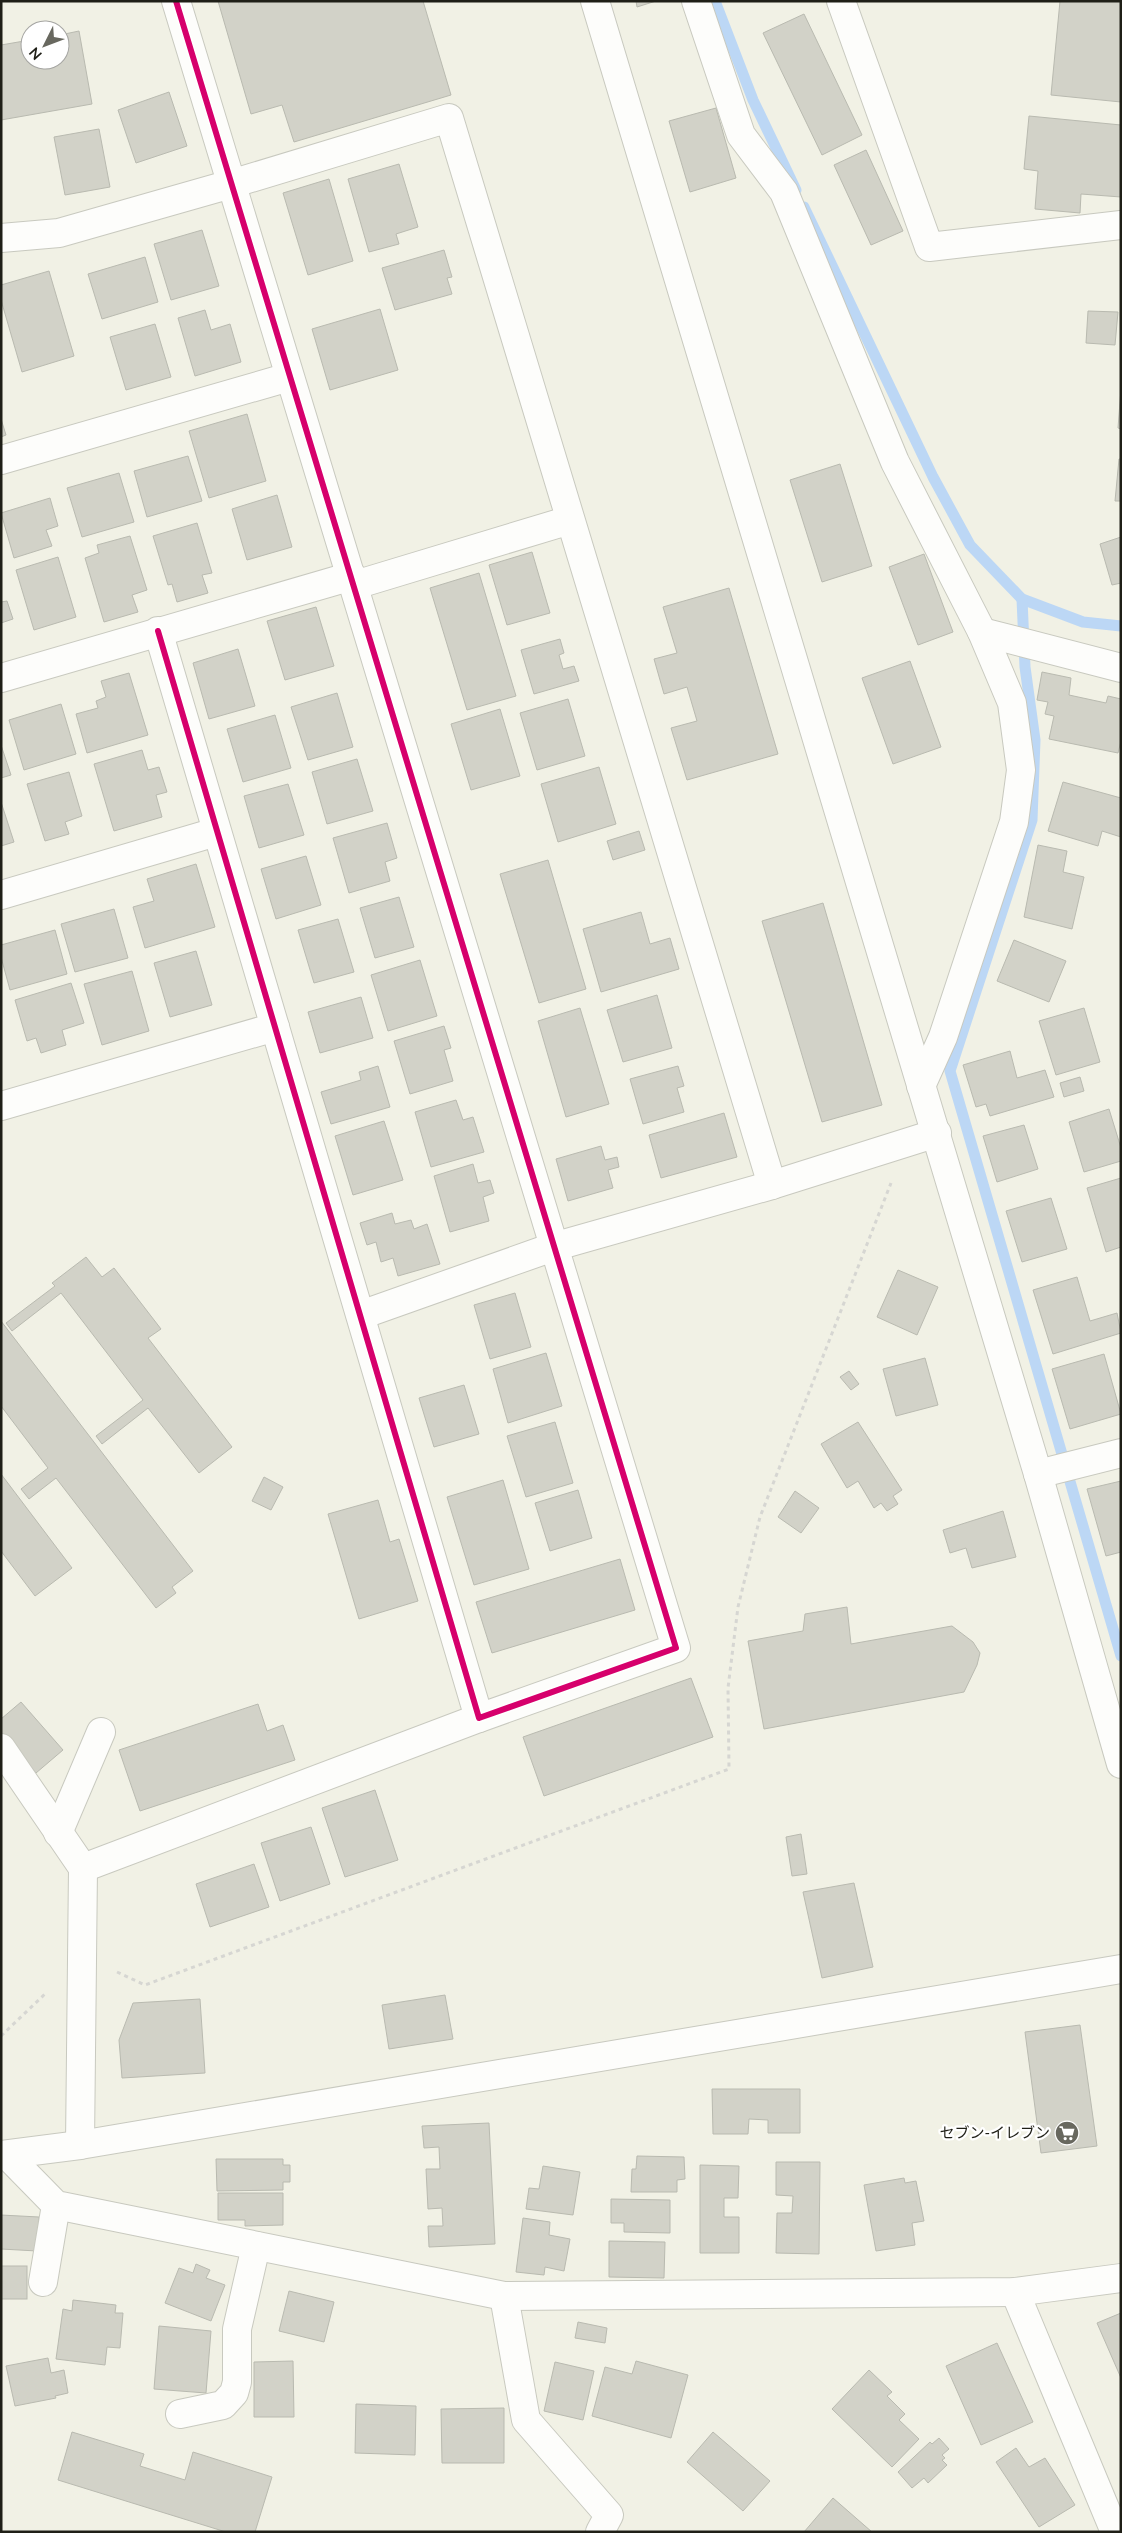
<svg xmlns="http://www.w3.org/2000/svg" width="1122" height="2533" font-family="Lato,'Noto Sans JP',sans-serif">
  <style>
    .lines { fill: none; stroke-linecap: round; stroke-linejoin: round }
    .stream { stroke: #bcd7f5; stroke-width: 11 }
    .building { fill: #d2d2c8; stroke: #b9bab0 }
    .minor-casing { stroke: #c8c9bf; stroke-width: 30 }
    .path { stroke: #d6d6d2; stroke-width: 3; stroke-dasharray: 4 4; stroke-linecap: butt }
    .minor { stroke: #fdfdfb; stroke-width: 28 }
    .cycleway-casing { stroke: #fff; stroke-width: 9 }
    .cycleway { stroke: #d6006c; stroke-width: 6 }
    .labels { text-anchor: middle; stroke-width: 4.5; stroke-linejoin: round; paint-order: stroke }
    .poi-label { font-size: 15px; fill: #1f1f17; stroke: #fff; text-anchor: end }
  </style>
  <rect width="100%" height="100%" fill="#f1f1e5"/>
  <g class="lines">
    <g class="stream">
      <path d="M715 1 753 100 796 190"/>
      <path d="M804 207 933 477 970 545 1022 599 1083 622 1121 626"/>
      <path d="M1022 599 1025 667 1035 740 1032 820 950 1071 1121 1656"/>
    </g>
  </g>
  <g class="building">
    <path d="M218 1H423L451 95 294 142 282 105 251 114Z"/>
    <path d="M636 1H656L637 7Z"/>
    <path d="M1060 1H1121V102L1051 95Z"/>
    <path d="M804 14 862 135 822 155 763 33Z"/>
    <path d="M79 31 92 104 1 120V45L30 40V60H60V35Z"/>
    <path d="M169 92 187 146 136 163 118 110Z"/>
    <path d="M716 108 736 178 690 192 669 121Z"/>
    <path d="M1029 116 1121 125V197L1081 194 1080 213 1035 209 1038 171 1024 169Z"/>
    <path d="M99 129 110 187 65 195 54 137Z"/>
    <path d="M866 150 903 231 871 245 834 165Z"/>
    <path d="M399 164 418 227 396 234 399 244 369 252 348 179Z"/>
    <path d="M329 179 353 261 308 275 283 193Z"/>
    <path d="M202 230 219 286 171 300 154 244Z"/>
    <path d="M444 250 452 277 447 278 452 294 395 310 382 268Z"/>
    <path d="M145 257 158 302 102 319 88 274Z"/>
    <path d="M49 271 74 356 22 372 1 300V285Z"/>
    <path d="M380 309 398 370 330 390 312 329Z"/>
    <path d="M205 310 211 330 230 324 241 362 195 376 178 318Z"/>
    <path d="M1088 311 1118 312 1115 345 1086 343Z"/>
    <path d="M155 324 171 377 126 390 110 337Z"/>
    <path d="M1121 389V429L1118 428Z"/>
    <path d="M247 414 266 481 209 498 189 431Z"/>
    <path d="M1 419 6 435 1 437Z"/>
    <path d="M188 456 202 501 147 517 134 471Z"/>
    <path d="M1119 459H1121V501H1115Z"/>
    <path d="M840 464 872 566 822 582 790 480Z"/>
    <path d="M119 473 134 522 82 537 67 488Z"/>
    <path d="M277 495 292 547 247 560 232 509Z"/>
    <path d="M50 498 58 526 46 530 52 546 14 558 1 513Z"/>
    <path d="M197 523 212 573 202 575 208 593 177 602 172 584 168 585 153 536Z"/>
    <path d="M130 536 147 590 132 595 138 612 104 622 85 558 99 553 97 545Z"/>
    <path d="M1121 537V583L1112 585 1100 544Z"/>
    <path d="M532 552 550 613 507 625 489 565Z"/>
    <path d="M924 554 953 632 918 645 889 567Z"/>
    <path d="M58 557 76 617 34 630 16 570Z"/>
    <path d="M479 573 516 696 467 710 430 588Z"/>
    <path d="M729 588 778 754 687 780 671 728 697 721 687 687 664 694 654 659 677 653 663 607Z"/>
    <path d="M7 601 13 619 1 623V602Z"/>
    <path d="M316 607 334 666 285 680 267 621Z"/>
    <path d="M560 639 564 653 559 655 563 669 574 666 579 681 534 694 521 650Z"/>
    <path d="M238 649 255 706 209 719 193 663Z"/>
    <path d="M910 661 941 747 893 764 862 678Z"/>
    <path d="M1042 672 1071 678 1069 695 1106 703 1108 696 1121 699V741L1118 753 1049 739 1054 716 1045 714 1048 702 1037 700Z"/>
    <path d="M129 673 148 735 87 753 76 714 98 708 96 701 106 697 101 681Z"/>
    <path d="M337 693 353 747 308 760 291 707Z"/>
    <path d="M568 699 585 756 537 770 520 713Z"/>
    <path d="M61 704 76 754 24 770 9 720Z"/>
    <path d="M500 709 520 776 471 790 451 724Z"/>
    <path d="M275 715 291 768 243 782 227 729Z"/>
    <path d="M1 745 11 775 1 778Z"/>
    <path d="M142 750 148 770 159 767 167 792 156 795 162 817 114 831 94 764Z"/>
    <path d="M357 759 373 811 327 824 312 772Z"/>
    <path d="M599 767 616 824 558 842 541 784Z"/>
    <path d="M69 772 82 816 65 822 69 834 45 841 27 784Z"/>
    <path d="M1063 782 1121 798V837L1102 831 1098 846 1048 831Z"/>
    <path d="M288 784 304 835 259 848 244 796Z"/>
    <path d="M1 802 14 842 1 846Z"/>
    <path d="M387 823 397 858 385 862 390 881 349 893 333 838Z"/>
    <path d="M639 831 645 850 613 860 607 841Z"/>
    <path d="M1038 845 1067 851 1063 872 1084 877 1072 929 1024 917Z"/>
    <path d="M306 856 321 905 276 919 261 869Z"/>
    <path d="M548 860 586 989 539 1003 500 874Z"/>
    <path d="M196 864 215 927 145 948 133 907 154 901 147 879Z"/>
    <path d="M399 897 414 947 375 958 360 908Z"/>
    <path d="M823 903 882 1105 822 1122 762 921Z"/>
    <path d="M114 909 128 958 75 972 61 924Z"/>
    <path d="M641 912 650 944 670 938 679 969 601 992 583 929Z"/>
    <path d="M338 919 354 972 314 983 298 930Z"/>
    <path d="M55 930 67 974 10 990 1 957V945Z"/>
    <path d="M1014 940 1066 961 1049 1002 997 981Z"/>
    <path d="M196 951 212 1005 170 1017 154 963Z"/>
    <path d="M420 960 437 1016 388 1031 371 975Z"/>
    <path d="M132 971 149 1031 102 1045 84 984Z"/>
    <path d="M71 983 84 1023 62 1030 66 1045 41 1053 36 1038 27 1041 15 1000Z"/>
    <path d="M657 995 672 1048 623 1062 607 1010Z"/>
    <path d="M361 997 373 1038 320 1053 308 1012Z"/>
    <path d="M580 1008 609 1104 566 1117 538 1021Z"/>
    <path d="M1084 1008 1100 1062 1056 1075 1039 1021Z"/>
    <path d="M444 1026 451 1048 444 1050 453 1081 410 1094 394 1041Z"/>
    <path d="M1010 1051 1017 1078 1045 1070 1054 1097 990 1116 986 1104 976 1107 963 1065Z"/>
    <path d="M378 1066 390 1107 331 1124 321 1092 361 1080 359 1072Z"/>
    <path d="M678 1066 684 1086 677 1088 684 1112 643 1124 630 1079Z"/>
    <path d="M1080 1077 1084 1091 1064 1097 1060 1083Z"/>
    <path d="M456 1100 463 1120 473 1117 484 1152 431 1167 415 1112Z"/>
    <path d="M1109 1109 1121 1148V1161L1084 1172 1069 1122Z"/>
    <path d="M724 1113 737 1157 661 1178 649 1135Z"/>
    <path d="M384 1121 403 1180 353 1195 335 1136Z"/>
    <path d="M1024 1125 1038 1169 997 1182 983 1136Z"/>
    <path d="M601 1146 605 1160 617 1157 619 1167 608 1170 613 1188 568 1201 556 1159Z"/>
    <path d="M473 1164 478 1183 490 1180 494 1193 483 1197 489 1221 450 1232 434 1176Z"/>
    <path d="M1121 1178V1247L1106 1252 1087 1188Z"/>
    <path d="M1051 1198 1067 1249 1022 1262 1006 1211Z"/>
    <path d="M392 1213 395 1224 411 1220 414 1229 427 1224 440 1264 398 1276 393 1258 381 1262 376 1242 367 1245 360 1223Z"/>
    <path d="M86 1257 102 1277 114 1268 161 1329 148 1338 232 1447 199 1473 148 1408 102 1444 96 1436 143 1400 61 1293 12 1331 6 1323 55 1286 52 1283Z"/>
    <path d="M898 1270 938 1287 917 1335 877 1317Z"/>
    <path d="M1077 1277 1090 1321 1117 1313 1121 1333 1053 1354 1033 1290Z"/>
    <path d="M515 1293 531 1347 490 1359 474 1305Z"/>
    <path d="M1 1321 193 1571 172 1587 176 1593 156 1608 56 1478 29 1499 21 1489 48 1468 1 1406Z"/>
    <path d="M546 1353 562 1406 508 1423 493 1369Z"/>
    <path d="M1104 1354 1121 1414 1070 1429 1052 1369Z"/>
    <path d="M925 1358 938 1405 896 1416 883 1369Z"/>
    <path d="M849 1371 859 1384 851 1390 840 1377Z"/>
    <path d="M464 1385 479 1434 434 1447 419 1398Z"/>
    <path d="M555 1422 573 1483 526 1497 507 1436Z"/>
    <path d="M858 1422 902 1490 893 1496 898 1504 887 1511 881 1503 874 1508 858 1481 847 1488 821 1444Z"/>
    <path d="M1 1474 72 1568 35 1596 1 1551Z"/>
    <path d="M264 1477 283 1487 271 1510 252 1501Z"/>
    <path d="M503 1480 529 1569 474 1585 447 1497Z"/>
    <path d="M1121 1481V1552L1106 1556 1087 1489Z"/>
    <path d="M578 1490 592 1538 550 1551 535 1503Z"/>
    <path d="M795 1491 819 1508 801 1533 778 1517Z"/>
    <path d="M378 1500 390 1542 399 1539 418 1601 359 1619 328 1514Z"/>
    <path d="M1003 1511 1016 1557 972 1568 966 1548 950 1553 943 1530Z"/>
    <path d="M620 1559 635 1610 492 1653 476 1602Z"/>
    <path d="M847 1607 851 1644 952 1626 973 1642 980 1653 977 1665 964 1692 764 1729 748 1641 803 1631 805 1614Z"/>
    <path d="M691 1678 713 1737 544 1796 523 1737Z"/>
    <path d="M21 1702 63 1750 36 1773 1 1733V1719Z"/>
    <path d="M258 1704 267 1731 283 1725 295 1760 140 1811 119 1750Z"/>
    <path d="M375 1790 398 1860 345 1877 322 1808Z"/>
    <path d="M311 1827 330 1884 280 1901 261 1843Z"/>
    <path d="M801 1834 807 1874 792 1876 786 1837Z"/>
    <path d="M254 1864 269 1907 210 1927 196 1884Z"/>
    <path d="M854 1883 873 1967 822 1978 803 1892Z"/>
    <path d="M445 1995 453 2039 389 2049 382 2005Z"/>
    <path d="M200 1999 205 2073 122 2078 119 2040 133 2003Z"/>
    <path d="M1080 2025 1097 2146 1041 2153 1025 2032Z"/>
    <path d="M712 2089H800V2133H768V2120L749 2119 748 2134H713Z"/>
    <path d="M489 2123 495 2244 429 2247 428 2226H443L442 2208 428 2209 426 2169H440L439 2147 424 2148 422 2126Z"/>
    <path d="M637 2156 684 2157 685 2179 677 2180V2192H631L632 2169H636Z"/>
    <path d="M216 2159H283V2165H290V2182H283V2190L217 2191Z"/>
    <path d="M776 2162H820L819 2254 776 2253 777 2213H792L793 2196 776 2195Z"/>
    <path d="M700 2165 739 2166 738 2198H724V2217H739V2253H700Z"/>
    <path d="M543 2166 580 2172 573 2215 526 2209 529 2188 539 2189Z"/>
    <path d="M904 2178 905 2183 916 2181 924 2221 912 2223 915 2245 876 2251 864 2185Z"/>
    <path d="M218 2193H283V2225L245 2226V2220H218Z"/>
    <path d="M611 2199 670 2200V2233L624 2232V2223H611Z"/>
    <path d="M1 2215 39 2217 37 2251 1 2249Z"/>
    <path d="M523 2218 550 2222 549 2235 570 2239 564 2271 545 2267 544 2275 516 2272Z"/>
    <path d="M609 2241 665 2242 664 2278 609 2277Z"/>
    <path d="M196 2264 210 2270 206 2278 225 2285 211 2321 165 2303 179 2268 193 2273Z"/>
    <rect x="1" y="2266" width="26" height="33"/>
    <path d="M289 2291 334 2302 324 2342 279 2331Z"/>
    <path d="M73 2300 116 2305 115 2313H123L120 2348 107 2347 105 2365 56 2359 63 2309 72 2311Z"/>
    <path d="M1121 2313V2378L1097 2323Z"/>
    <path d="M578 2322 607 2328 605 2343 575 2338Z"/>
    <path d="M159 2326 211 2331 206 2393 154 2389Z"/>
    <path d="M997 2343 1033 2422 981 2445 946 2366Z"/>
    <path d="M48 2358 51 2373 64 2370 68 2393 55 2396 56 2398 15 2406 6 2366Z"/>
    <path d="M293 2361 294 2417H254V2362Z"/>
    <path d="M636 2361 688 2375 671 2438 592 2416 605 2367 632 2374Z"/>
    <path d="M555 2362 594 2371 583 2420 544 2411Z"/>
    <path d="M869 2370 892 2392 887 2396 905 2414 899 2420 919 2439 892 2467 832 2409Z"/>
    <path d="M356 2404 416 2406 415 2455 355 2453Z"/>
    <path d="M504 2408V2463H442L441 2409Z"/>
    <path d="M72 2432 144 2454 140 2466 185 2480 193 2452 272 2477 255 2532H226L58 2480Z"/>
    <path d="M713 2432 770 2481 743 2511 687 2462Z"/>
    <path d="M939 2438 949 2449 942 2455 945 2458 942 2460 947 2465 928 2483 924 2478 912 2488 898 2472 930 2442 932 2444Z"/>
    <path d="M1016 2448 1029 2467 1045 2458 1075 2505 1039 2527 996 2462Z"/>
    <path d="M833 2498 872 2532H804Z"/>
  </g>
  <g class="lines">
    <g class="minor-casing">
      <g id="minor">
        <path d="M595 1 1038 1474 1121 1764"/>
        <path d="M696 1 741 135 784 192 895 462 982 632 1012 703 1021 770 1014 822 943 1037 921 1086"/>
        <path d="M841 1 929 247 1121 225"/>
        <path d="M1 238 59 233 231 184 449 118 772 1185"/>
        <path d="M1 460 289 377"/>
        <path d="M355 585 570 520"/>
        <path d="M158 631 479 1718 676 1648 176 1"/>
        <path d="M982 632 1121 668"/>
        <path d="M1 678 352 576"/>
        <path d="M1 895 216 832"/>
        <path d="M1 1106 275 1027"/>
        <path d="M361 1315 553 1247 772 1185 937 1133"/>
        <path d="M1038 1474 1121 1453"/>
        <path d="M1 1748 83 1868 80 2145"/>
        <path d="M58 1833 101 1732"/>
        <path d="M83 1868 479 1718"/>
        <path d="M1 2155 80 2145 1121 1969"/>
        <path d="M7 2155 56 2205 504 2296 1015 2292 1121 2278"/>
        <path d="M43 2282 56 2205"/>
        <path d="M1015 2292 1115 2532"/>
        <path d="M504 2296 526 2420 609 2515 600 2532"/>
        <path d="M180 2414 223 2405 234 2393 237 2382V2329L256 2246"/>
      </g>
    </g>
    <g class="path">
      <path d="M117 1972 145 1985 729 1769 728 1688 738 1607 760 1517 891 1183"/>
      <path d="M1 2036 47 1992"/>
    </g>
    <use href="#minor" class="minor"/>
    <g class="cycleway-casing">
      <path id="cycleway" d="M158 631 479 1718 676 1648 176 1"/>
    </g>
    <use href="#cycleway" class="cycleway"/>
  </g>
  <defs>
    <g id="supermarket-disc" transform="scale(1.25)"><circle r="9.5" fill="#68685f" stroke="#fff"/><path d="M-6-5.5h2.5l.6 2H6L4.5 2H-2.5L-4.4-4H-6ZM-1.5 3.2a1.3 1.3 0 1 0 .1 0ZM3 3.2a1.3 1.3 0 1 0 .1 0Z" fill="#fff"/></g>
  </defs>
  <g fill-rule="evenodd">
    <use href="#supermarket-disc" x="1067" y="2133"/>
  </g>
  <g class="labels">
    <g class="poi-label">
      <text x="1050" y="2138">セブン-イレブン</text>
    </g>
  </g>
  <rect width="1122" height="2533" fill="none" stroke="#1f1f17" stroke-width="5"/>
  <g transform="translate(45 45) rotate(228)"><circle r="24" fill="#ffffff" stroke="#a5a5a2"/>
  <path d="M0-4L9 19L0 12L-9 19Z" fill="#68685f"/>
  <text y="-8" font-size="14" font-weight="bold" text-anchor="middle" fill="#1f1f17">N</text>
  </g>
</svg>
